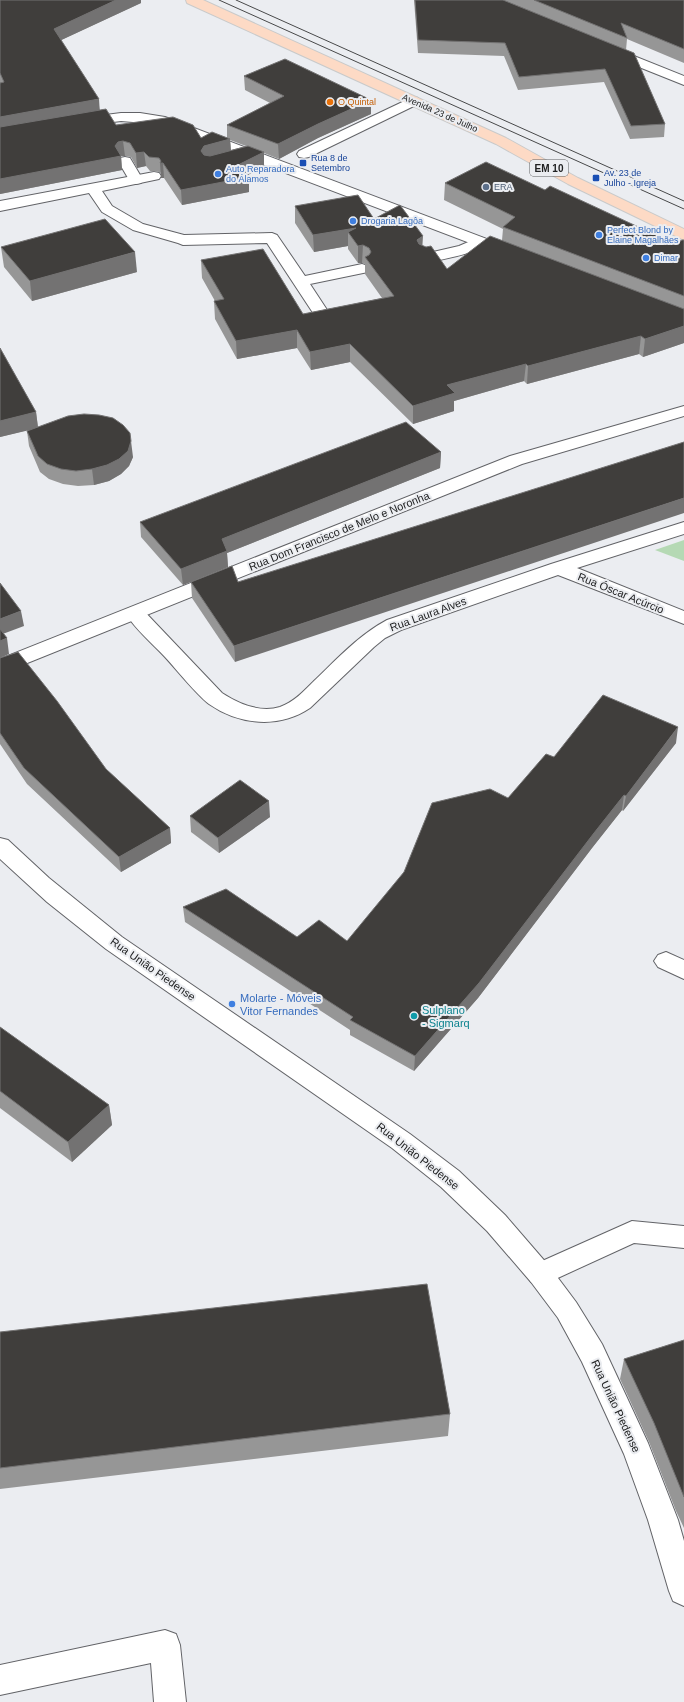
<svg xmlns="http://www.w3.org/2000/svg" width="684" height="1702" font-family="Arial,sans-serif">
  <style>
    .green { fill: #b5d9b4 }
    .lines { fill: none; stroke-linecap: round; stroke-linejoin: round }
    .service-casing { stroke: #626367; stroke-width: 2 }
    .minor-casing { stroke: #626367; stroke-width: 2 }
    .tertiary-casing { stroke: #626367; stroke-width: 2 }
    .primary-casing { stroke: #c9caca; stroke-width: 2 }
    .service { fill: #fff; fill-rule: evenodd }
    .minor { fill: #fff; fill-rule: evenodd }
    .tertiary { fill: #fff; fill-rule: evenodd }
    .primary { fill: #fddac5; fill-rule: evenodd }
    .tram { stroke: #48494a; stroke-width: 1 }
    .wall { fill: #969696; fill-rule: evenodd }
    .shaded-wall { fill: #737272 }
    .building { fill: #403e3c; stroke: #737272 }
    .food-dot { fill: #e8710a; stroke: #ebedf1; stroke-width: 1.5 }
    .transit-dot { fill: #1a4fb4; stroke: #ebedf1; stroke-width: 1.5 }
    .shop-dot { fill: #3f7fe0; stroke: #ebedf1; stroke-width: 1.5 }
    .service-dot { fill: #5c6f8a; stroke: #ebedf1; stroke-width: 1.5 }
    .culture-dot { fill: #0f9aa8; stroke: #ebedf1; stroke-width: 1.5 }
    .labels { text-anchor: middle; stroke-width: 4; stroke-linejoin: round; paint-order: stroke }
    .far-food-label { font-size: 9px; fill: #c56008; stroke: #ebedf1; text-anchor: start }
    .far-street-label { font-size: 9px; fill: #202122; stroke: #ebedf1 }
    .far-transit-label { font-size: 9px; fill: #164399; stroke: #ebedf1; text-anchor: start }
    .far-shop-label { font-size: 9px; fill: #366cbe; stroke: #ebedf1; text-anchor: start }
    .far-service-label { font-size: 9px; fill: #4e5e75; stroke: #ebedf1; text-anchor: start }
    .shield { fill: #ebedf1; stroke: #5d5e60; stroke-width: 1 }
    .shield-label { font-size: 10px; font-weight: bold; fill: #202122 }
    .street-label { font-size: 11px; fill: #202122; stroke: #ebedf1 }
    .shop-label { font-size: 11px; fill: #366cbe; stroke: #ebedf1; text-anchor: start }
    .culture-label { font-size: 11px; fill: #0d838f; stroke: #ebedf1; text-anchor: start }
  </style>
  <rect width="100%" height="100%" fill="#ebedf1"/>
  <path class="green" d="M684 540V561L655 550Z"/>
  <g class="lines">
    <g class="service-casing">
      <g id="service">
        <path d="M413 97 418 98 420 101 418 104 309 157 304 158 299 157 297 154 299 151Z"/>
        <path d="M125 157 130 158 143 180 141 183 136 184 131 183 118 161 120 158Z"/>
        <path d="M165 1630 176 1634 180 1645 186 1702H154L151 1663 0 1695V1665Z"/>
      </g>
    </g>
    <g class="minor-casing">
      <g id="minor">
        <path d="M609 46 684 76V85L604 53 602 50 604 47Z"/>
        <path d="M154 172 159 173 161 176 159 179 102 191 112 206 143 224 184 235 272 233 277 235 305 276 362 264 368 266 370 269 368 272 310 284 333 319 331 322 325 324 319 322 267 243 183 245 178 243 133 230 102 212 89 193 0 211V201Z"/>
        <path d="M480 237 485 239 488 242C479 254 441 259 426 263L420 261 418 258 420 255 459 246Z"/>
        <path d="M684 522V534L577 568 684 611V624L558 575 401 630 385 638 374 647 310 708C279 729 239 725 209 704 196 694 177 670 165 657 152 643 136 630 126 614L129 610 136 608 143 610 222 693C239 704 260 713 280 707 294 702 304 691 314 681 337 659 359 635 387 620L551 564Z"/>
        <path d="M666 952 684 960V979L658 967 654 961 658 955Z"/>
        <path d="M632 1221 684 1226V1248L634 1243 549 1282 540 1286 531 1282 527 1274 531 1266Z"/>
      </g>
    </g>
    <g class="tertiary-casing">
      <g id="tertiary">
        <path d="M121 113H140L165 117 516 250 518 253 516 256 510 258 504 256 157 124 121 121 82 126 77 125 75 122 77 119 82 118Z"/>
        <path d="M684 406V416L522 464 0 674V659L510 456Z"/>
        <path d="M0 838 8 840 49 878 122 937 410 1134 459 1171 505 1215 549 1266 576 1302 602 1344 648 1443 678 1520 684 1541V1606L673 1601 669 1591 648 1520 624 1454 582 1362 558 1318 531 1282 487 1231 441 1187 392 1148 106 949 47 902 0 859Z"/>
      </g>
    </g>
    <g class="primary-casing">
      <path id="primary" d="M186 0H203L506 138 578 178 684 229V240L568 184 496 144 187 3Z"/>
    </g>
    <use href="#service" class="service"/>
    <use href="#minor" class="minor"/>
    <use href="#tertiary" class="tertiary"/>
    <use href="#primary" class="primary"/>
    <g class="tram">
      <path d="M219 0 684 209"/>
      <path d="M236 0 684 201"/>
    </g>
  </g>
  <g class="wall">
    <path d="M0 0H141V3L61 40 100 110 116 125 201 138H227V125L270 103 245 90 244 76 371 100V114L318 138 279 159 264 153V166L247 175 249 192 182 205 164 178H161V174L160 172 150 171 146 166 137 168 131 157 125 156H121L122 170 0 194ZM230 140 246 146 231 150Z"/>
    <path d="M414 0H684V63L627 39 626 50 665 124 664 137 630 139 604 82 518 90 504 56 418 53Z"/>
    <path d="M445 183 545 190 675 244 684 240V343L643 357 639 354 527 384 524 381 454 401V411L413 424 350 362 311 370 297 348 237 359 215 319 214 301H215L202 278 201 260 303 314 382 298 365 274V264L362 263H358L348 249V246L314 252 295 223V206L374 219 423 246 447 269 502 240 503 229 444 200Z"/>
    <path d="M1 247 137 272 32 301 4 267Z"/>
    <path d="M0 348 36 412 38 427 133 457 129 466 121 474 109 481 94 485 78 486 63 484 49 479 40 472 29 446 27 431 28 430 0 437Z"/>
    <path d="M441 452 440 468 227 553 228 567 183 585 141 537 140 522Z"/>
    <path d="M232 566 235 662 192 598 191 582Z"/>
    <path d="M0 658 106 769 170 828 171 843 121 872 27 784 0 744Z"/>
    <path d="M676 743 623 811 622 810 592 848 478 998 414 1071 350 1035V1030L185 922 183 907 297 937 347 941 508 798 554 757Z"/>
    <path d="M190 816 270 817 219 853 191 832Z"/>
    <path d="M0 1027 109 1105 112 1125 72 1162 0 1108Z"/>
    <path d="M0 1332 450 1414 448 1436 0 1489Z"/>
    <path d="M684 1340V1528L676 1511 649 1442 620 1379 624 1359Z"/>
  </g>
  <g class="shaded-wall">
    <path d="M116 0H141V3L55 43 54 29Z"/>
    <path d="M99 99 100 114 0 131V117Z"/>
    <path d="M371 100V114L318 138 279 159 278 144 318 124Z"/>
    <path d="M230 139 231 153 202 166 201 151 204 146Z"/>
    <path d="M123 141 125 156H121L122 170 0 194V179L115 146 118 142Z"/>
    <path d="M144 152 146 166 137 168 136 153Z"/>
    <path d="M264 152V166L241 179 249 177V192L182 205 181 190 240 164Z"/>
    <path d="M160 163H163L164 178H161Z"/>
    <path d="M356 228 348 232V246L314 252 313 235Z"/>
    <path d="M423 236 422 253 417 240Z"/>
    <path d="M363 245 362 263H358V246Z"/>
    <path d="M135 252 137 272 32 301 30 281Z"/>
    <path d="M684 326V343L643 357 645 339Z"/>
    <path d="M297 330V348L237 359 236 341Z"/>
    <path d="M641 336 639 354 527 384 528 366Z"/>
    <path d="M350 344V362L311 370 310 352Z"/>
    <path d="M526 364 524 381 454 401V411L413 424V406L447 385Z"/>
    <path d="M36 412 38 428 0 437V421Z"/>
    <path d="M131 441 133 457 129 466 121 474 109 481 94 485 92 469Z"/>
    <path d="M441 452 440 468 227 553 228 567 183 585 181 569 222 539Z"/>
    <path d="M684 498V513L235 662 234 646Z"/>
    <path d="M21 611 24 626 0 635V619Z"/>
    <path d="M7 638 9 654 0 658V641Z"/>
    <path d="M678 727 676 743 623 811 626 796Z"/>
    <path d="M624 795 622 810 592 848 478 998 414 1071 415 1056Z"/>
    <path d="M269 801 270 817 219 853 218 838Z"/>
    <path d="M170 828 171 843 121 872 119 857Z"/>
    <path d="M109 1105 112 1125 72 1162 68 1142Z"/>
  </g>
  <g class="building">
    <path d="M0 0H116L54 29 99 99 0 117V83L4 82 0 73Z"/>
    <path d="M415 0H503L634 53 665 124 631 126 605 69 519 77 505 43 418 40Z"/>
    <path d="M534 0H684V49L621 23 627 38Z"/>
    <path d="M285 59 371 100 318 124 278 144 227 125 284 96 244 76Z"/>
    <path d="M106 109 116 125 173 117 193 125 201 138 212 132 230 139 204 146 201 151 204 155 210 156 248 146 264 152 240 164 249 177 181 190 163 163H160L161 161 159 158 149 157 144 152 136 153 130 143 123 141 118 142 115 146 121 156 0 179V127Z"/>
    <path d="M486 162 545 190 550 186 675 244 682 240H684V296L503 227 515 217 445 183Z"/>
    <path d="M358 195 374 219 400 205 423 236 417 240 419 244 426 247 431 246 447 269 490 236 684 309V326L645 339 641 336 528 366 526 364 447 385 455 393 413 406 350 344 310 352 297 330 236 341 214 301 224 299 201 260 263 249 303 314 394 296 365 257 369 255 371 252 369 248 363 245 358 246 348 232 356 228 313 235 295 206Z"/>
    <path d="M105 219 135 252 30 281 1 247Z"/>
    <path d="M0 348 36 412 0 421Z"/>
    <path d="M84 414 99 415 113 418 123 425 130 433 131 441 128 451 119 459 107 465 92 469 76 471 61 469 47 464 38 456 27 431 68 416Z"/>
    <path d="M406 422 441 452 222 539 227 551 181 569 140 522Z"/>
    <path d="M684 442V498L234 646 191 582 232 566 238 582Z"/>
    <path d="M0 583 21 611 0 619Z"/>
    <path d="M0 629 7 638 0 641Z"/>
    <path d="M18 652 57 701 106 769 170 828 119 857 24 768 0 733V658Z"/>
    <path d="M603 695 678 727 626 796 624 795 594 833 479 983 415 1056 350 1020 353 1017 183 907 226 889 297 937 319 920 347 941 404 872 432 803 490 789 508 798 546 754 554 757Z"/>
    <path d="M240 780 269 801 218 838 190 816Z"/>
    <path d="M0 1027 109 1105 68 1142 0 1091Z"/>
    <path d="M427 1284 450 1414 0 1468V1332Z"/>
    <path d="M684 1340V1497L654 1423 624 1359Z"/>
  </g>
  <circle class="food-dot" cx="330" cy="102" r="4"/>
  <g class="transit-dot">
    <rect x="299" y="159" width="8" height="8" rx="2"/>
    <rect x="592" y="174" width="8" height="8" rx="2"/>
  </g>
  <g class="shop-dot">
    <circle cx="218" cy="174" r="4"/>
    <circle cx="353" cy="221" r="4"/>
    <circle cx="599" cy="235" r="4"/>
    <circle cx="646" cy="258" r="4"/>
    <circle cx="232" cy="1004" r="4"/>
  </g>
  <circle class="service-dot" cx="486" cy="187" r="4"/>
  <circle class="culture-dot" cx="414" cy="1016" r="4"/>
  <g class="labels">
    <g class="far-food-label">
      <text x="338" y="105">O Quintal</text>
    </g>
    <g class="far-street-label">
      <text transform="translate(440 113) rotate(24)" y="3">Avenida 23 de Julho</text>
    </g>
    <g class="far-transit-label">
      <text x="311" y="161">Rua 8 de<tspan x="311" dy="10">Setembro</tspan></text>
      <text x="604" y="176">Av. 23 de<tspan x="604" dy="10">Julho - Igreja</tspan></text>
    </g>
    <g class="far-shop-label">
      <text x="226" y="172">Auto Reparadora<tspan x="226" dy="10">do Álamos</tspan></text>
      <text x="361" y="224">Drogaria Lagôa</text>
      <text x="607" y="233">Perfect Blond by<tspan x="607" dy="10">Elaine Magalhães</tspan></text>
      <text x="654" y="261">Dimar</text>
    </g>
    <g class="far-service-label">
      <text x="494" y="190">ERA</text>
    </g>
    <rect class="shield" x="530" y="160" width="38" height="16" rx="3"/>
    <g class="shield-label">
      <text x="549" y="172">EM 10</text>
    </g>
    <g class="street-label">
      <text transform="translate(339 531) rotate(-22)" y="4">Rua Dom Francisco de Melo e Noronha</text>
      <text transform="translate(621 593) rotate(22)" y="4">Rua Óscar Acúrcio</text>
      <text transform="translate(428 614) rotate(-20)" y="4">Rua Laura Alves</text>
      <text transform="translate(153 969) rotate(35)" y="4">Rua União Piedense</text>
      <text transform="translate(418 1156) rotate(38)" y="4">Rua União Piedense</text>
      <text transform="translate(616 1406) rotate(65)" y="4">Rua União Piedense</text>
    </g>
    <g class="shop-label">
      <text x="240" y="1002">Molarte - Móveis<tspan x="240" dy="13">Vitor Fernandes</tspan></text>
    </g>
    <g class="culture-label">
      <text x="422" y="1014">Sulplano<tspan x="422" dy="13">- Sigmarq</tspan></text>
    </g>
  </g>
</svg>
